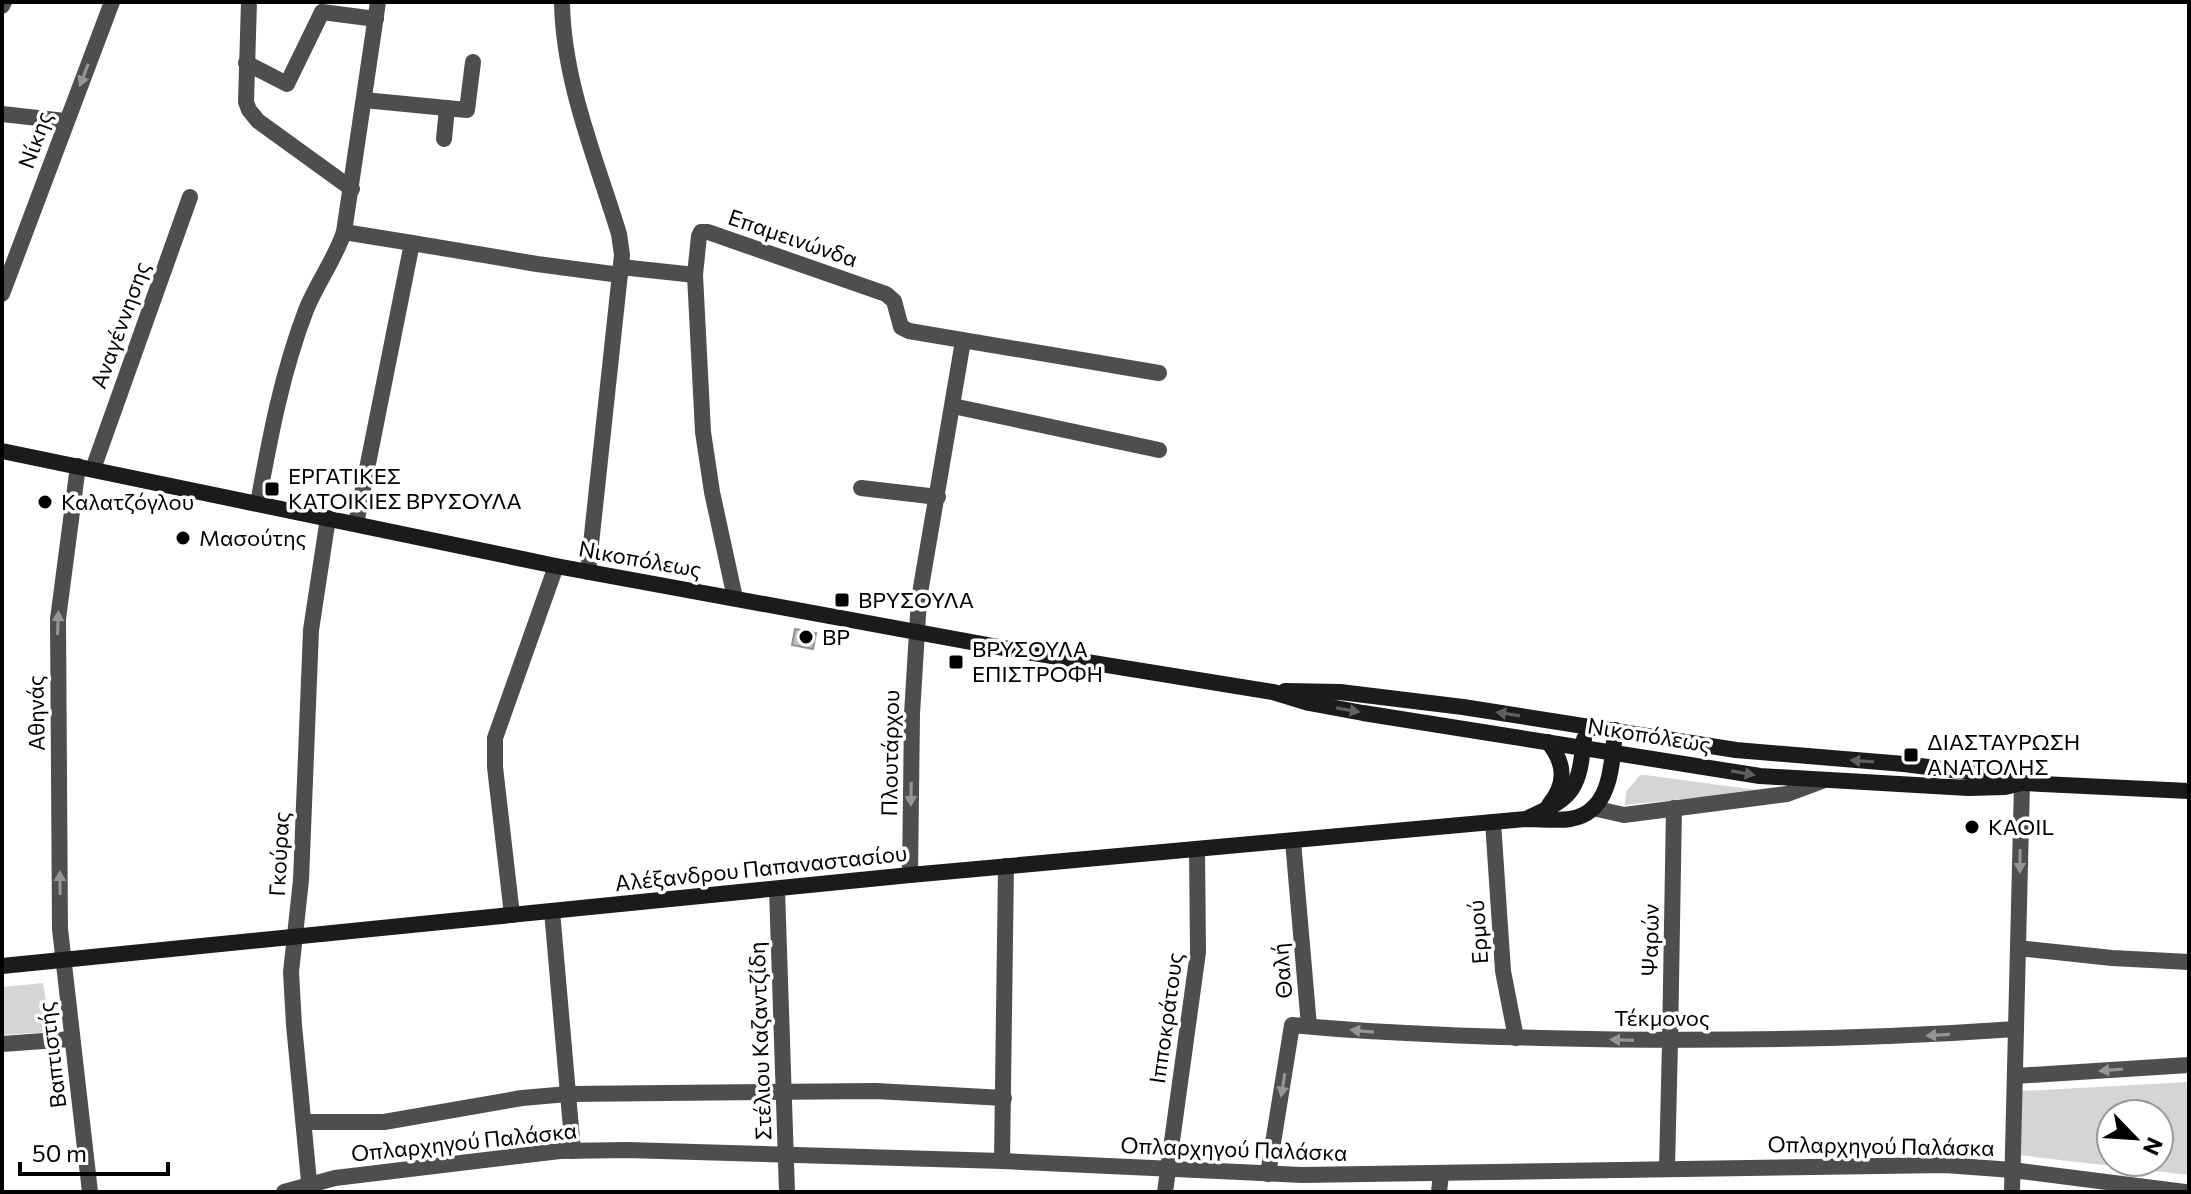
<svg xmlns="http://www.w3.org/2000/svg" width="2191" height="1194" font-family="Commissioner,sans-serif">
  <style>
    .green { fill: #d5d5d5; fill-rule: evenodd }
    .building { fill: #bebebe; stroke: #929292; stroke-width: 2 }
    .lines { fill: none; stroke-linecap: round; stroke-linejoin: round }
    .pedestrian { stroke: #4e4e4e; stroke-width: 16 }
    .minor { stroke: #4e4e4e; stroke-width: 16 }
    .secondary { stroke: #1b1b1b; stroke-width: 16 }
    .oneway { fill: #959595 }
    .oneway2 { fill: #5f5f5f }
    .poi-dot { fill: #000; stroke: #fff; stroke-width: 3 }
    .labels { text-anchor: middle; stroke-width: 7; stroke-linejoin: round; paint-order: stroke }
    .street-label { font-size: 22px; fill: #000; stroke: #fff }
    .poi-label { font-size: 22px; fill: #000; stroke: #fff; text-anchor: start }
  </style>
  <rect width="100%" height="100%" fill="#fff"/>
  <g class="green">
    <path d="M1640 775H1645L1764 791 1625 805 1626 792Z"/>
    <path d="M43 983 51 1032 2 1035V987Z"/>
    <path d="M2189 1082V1175L2018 1155 2021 1091ZM2111 1114H2159V1162H2111Z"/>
  </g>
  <path class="building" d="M795 629 816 633 813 649 792 645Z"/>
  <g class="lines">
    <g class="pedestrian">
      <path d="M1593 808 1624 815 1787 794 1822 781"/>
      <path d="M1670 1042 1674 808"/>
    </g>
    <g class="minor">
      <path d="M249 2 246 102 249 110 258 121 352 189"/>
      <path d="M562 2C563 81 596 159 619 234L622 255 588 572"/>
      <path d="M2 6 4 2"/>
      <path d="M246 63 287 84 322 12 376 19"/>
      <path d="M364 100 467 110 473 62"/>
      <path d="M2 114 65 121"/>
      <path d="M444 139 447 108"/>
      <path d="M344 232 412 243 356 524"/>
      <path d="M412 243 537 264 620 275"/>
      <path d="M621 267 695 275 699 236 701 232H708L886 294 894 301 901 327 909 331 1159 373"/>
      <path d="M695 275 703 432 712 492 735 598"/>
      <path d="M2 294 112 2"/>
      <path d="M953 406 1159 450"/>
      <path d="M78 466 58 619 60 929 90 1192"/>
      <path d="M93 469 190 197"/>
      <path d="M861 488 938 497"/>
      <path d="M258 503C270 437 282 373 306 310 317 283 335 259 344 232L378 2"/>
      <path d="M1493 822 1503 971 1516 1038"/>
      <path d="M1293 841 1309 1026"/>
      <path d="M910 875 912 714 919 599 963 341"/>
      <path d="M777 889 787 1192"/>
      <path d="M552 911 573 1151"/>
      <path d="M512 915 495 767V738L556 566"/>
      <path d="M2018 948 2112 958 2189 962"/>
      <path d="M2 1044 72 1039"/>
      <path d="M2015 1076 2189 1065"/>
      <path d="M304 1122H384L522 1098 568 1094 876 1091 1004 1098"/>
      <path d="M1002 1161 1006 866"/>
      <path d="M1667 1168 1670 1042"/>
      <path d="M1268 1174 1292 1025C1375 1033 1458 1036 1541 1038 1700 1042 1858 1040 2016 1029"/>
      <path d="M284 1192 335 1178 560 1151 627 1150 1002 1161 1302 1175 1945 1165 2012 1170 2185 1192"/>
      <path d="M310 1192 294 1025 291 972 301 880 311 630 328 518"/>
      <path d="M1165 1192 1198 952 1197 849"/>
      <path d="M1439 1192 1441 1174"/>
      <path d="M2012 1192 2022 783"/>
    </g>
    <g class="secondary">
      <path d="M2 451 556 566 1026 652 1273 692 1309 703 1363 713 1760 776 1968 788 2005 787 2022 783"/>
      <path d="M1285 691 1340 692 1463 707 1736 750 1904 764 1968 772 2022 783 2189 791"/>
      <path d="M1548 742C1565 763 1567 783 1549 805"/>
      <path d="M1530 817C1575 797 1579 787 1584 739"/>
      <path d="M2 966 910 875 1526 819C1540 819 1556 821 1570 819 1612 813 1612 762 1615 730"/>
    </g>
  </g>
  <defs><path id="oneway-solid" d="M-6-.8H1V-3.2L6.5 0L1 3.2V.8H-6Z" transform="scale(2)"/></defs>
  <g class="oneway">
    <use href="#oneway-solid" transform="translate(84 75) rotate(111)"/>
    <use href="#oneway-solid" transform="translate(58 623) rotate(-88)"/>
    <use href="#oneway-solid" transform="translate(911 794) rotate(91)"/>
    <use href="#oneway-solid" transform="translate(2020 861) rotate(91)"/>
    <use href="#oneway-solid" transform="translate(60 883) rotate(-91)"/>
    <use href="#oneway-solid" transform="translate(1362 1031) rotate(-175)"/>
    <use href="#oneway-solid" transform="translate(1938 1035) rotate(177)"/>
    <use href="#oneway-solid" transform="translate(1622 1040) rotate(-178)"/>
    <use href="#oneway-solid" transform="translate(2111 1070) rotate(176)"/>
    <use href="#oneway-solid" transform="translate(1283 1085) rotate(99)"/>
  </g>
  <g class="oneway2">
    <use href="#oneway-solid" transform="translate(1348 710) rotate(10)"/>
    <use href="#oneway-solid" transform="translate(1508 714) rotate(-171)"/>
    <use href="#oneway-solid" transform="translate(1862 761) rotate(-176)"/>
    <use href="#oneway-solid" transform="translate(1743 773) rotate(10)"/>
  </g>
  <g class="poi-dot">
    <rect x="264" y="481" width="16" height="16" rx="4"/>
    <circle cx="45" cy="502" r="8"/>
    <circle cx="183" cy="538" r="8"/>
    <rect x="834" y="592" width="16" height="16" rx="4"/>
    <circle cx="806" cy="637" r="8"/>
    <rect x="948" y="654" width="16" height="16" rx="4"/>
    <rect x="1903" y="747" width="16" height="16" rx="4"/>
    <circle cx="1972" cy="827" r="8"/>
  </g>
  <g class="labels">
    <g class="street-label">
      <text transform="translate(35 140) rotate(-70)" y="8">Νίκης</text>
      <text transform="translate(793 238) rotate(19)" y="8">Επαμεινώνδα</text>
      <text transform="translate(120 325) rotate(-70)" y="8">Αναγέννησης</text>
      <text transform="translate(640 559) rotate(10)" y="8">Νικοπόλεως</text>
      <text transform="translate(36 713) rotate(-91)" y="8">Αθηνάς</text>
      <text transform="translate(1649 735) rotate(9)" y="8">Νικοπόλεως</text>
      <text transform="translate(890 753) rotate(-89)" y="8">Πλουτάρχου</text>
      <text transform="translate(279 854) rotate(-87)" y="8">Γκούρας</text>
      <text transform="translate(761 868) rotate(-6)" y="8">Αλέξανδρου Παπαναστασίου</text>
      <text transform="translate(1478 932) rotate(-94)" y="8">Ερμού</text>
      <text transform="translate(1650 940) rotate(-89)" y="8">Ψαρών</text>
      <text transform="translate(1282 971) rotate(-95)" y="8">Θαλή</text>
      <text transform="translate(1166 1018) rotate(-82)" y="8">Ιπποκράτους</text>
      <text x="1662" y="1026">Τέκμονος</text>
      <text transform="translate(760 1041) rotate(-92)" y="8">Στέλιου Καζαντζίδη</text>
      <text transform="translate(52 1055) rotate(-97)" y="8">Βαπτιστής</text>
      <text transform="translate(464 1142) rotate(-6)" y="8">Οπλαρχηγού Παλάσκα</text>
      <text transform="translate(1881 1146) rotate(1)" y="8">Οπλαρχηγού Παλάσκα</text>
      <text transform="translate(1234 1149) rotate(2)" y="8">Οπλαρχηγού Παλάσκα</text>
    </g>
    <g class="poi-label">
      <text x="288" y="484">ΕΡΓΑΤΙΚΕΣ<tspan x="288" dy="25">ΚΑΤΟΙΚΙΕΣ ΒΡΥΣΟΥΛΑ</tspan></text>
      <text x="61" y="510">Καλατζόγλου</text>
      <text x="199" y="546">Μασούτης</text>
      <text x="858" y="608">ΒΡΥΣΟΥΛΑ</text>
      <text x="822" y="645">BP</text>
      <text x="972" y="657">ΒΡΥΣΟΥΛΑ<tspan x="972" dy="25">ΕΠΙΣΤΡΟΦΗ</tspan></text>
      <text x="1927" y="750">ΔΙΑΣΤΑΥΡΩΣΗ<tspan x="1927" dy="25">ΑΝΑΤΟΛΗΣ</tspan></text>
      <text x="1988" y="835">KAOIL</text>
    </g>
  </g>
  <rect width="2191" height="1194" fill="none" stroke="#000000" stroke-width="8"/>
  <g transform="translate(2135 1138) rotate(115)"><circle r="38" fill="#ffffff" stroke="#999999" stroke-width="2"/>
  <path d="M0-6L14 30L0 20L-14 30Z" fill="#000000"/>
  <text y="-12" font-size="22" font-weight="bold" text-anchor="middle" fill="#000000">N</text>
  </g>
  <path d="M20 1162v12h148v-12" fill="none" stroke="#000000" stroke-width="4"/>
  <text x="32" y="1162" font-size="24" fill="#000000" stroke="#ffffff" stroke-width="6" paint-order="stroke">50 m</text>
</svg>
